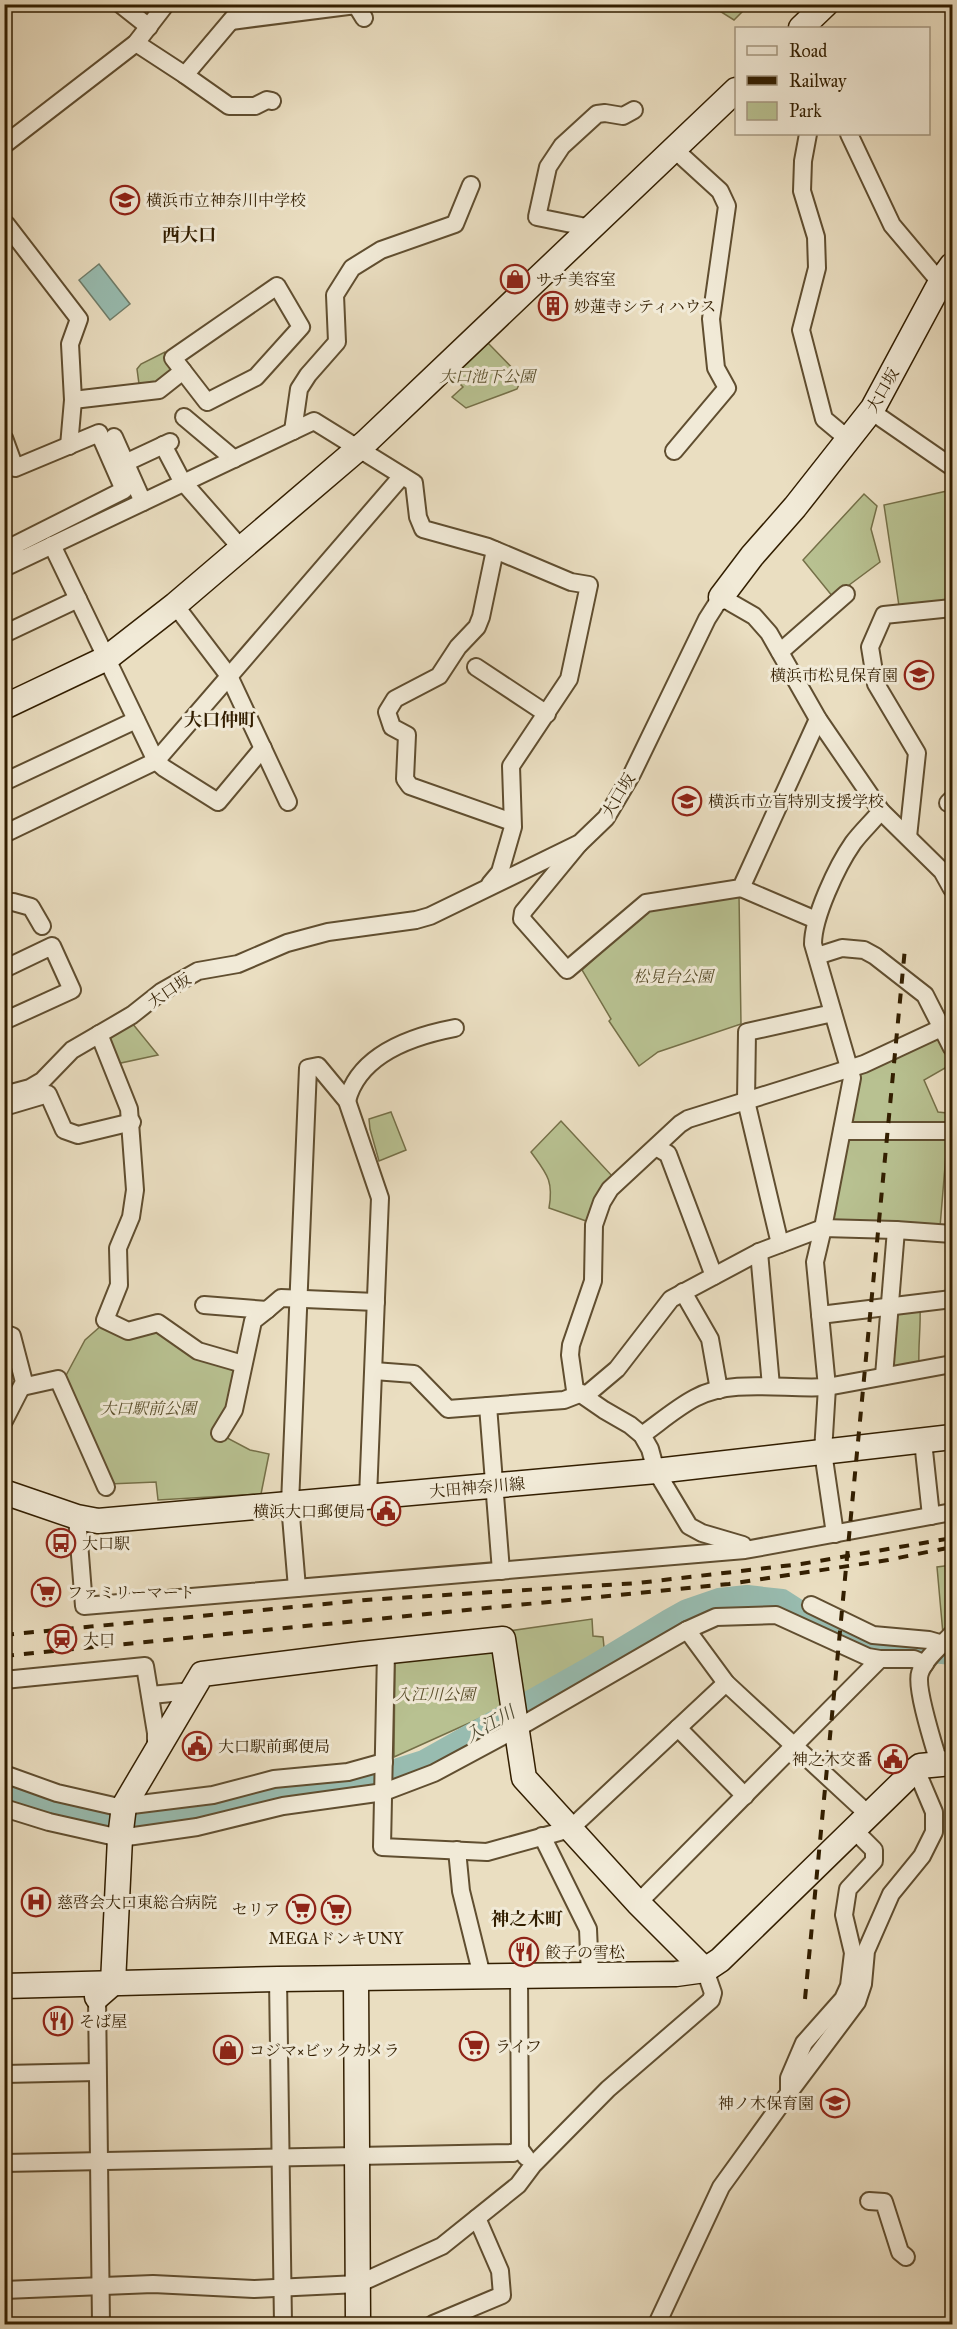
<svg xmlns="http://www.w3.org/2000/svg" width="957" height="2329" font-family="'IM FELL Great Primer','Noto Serif JP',serif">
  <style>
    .green { fill: #b8c191; stroke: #757048; stroke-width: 1.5 }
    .water { fill: #98bcb0; stroke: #6f7d6a; stroke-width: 1.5 }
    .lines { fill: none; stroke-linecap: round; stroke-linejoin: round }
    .river { stroke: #98bcb0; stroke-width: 24 }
    .street-casing { stroke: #604e30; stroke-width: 20 }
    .secondary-casing { stroke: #321e00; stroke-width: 27 }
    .street { stroke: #f1ead7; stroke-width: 16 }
    .secondary { stroke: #f1ead7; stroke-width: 24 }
    .rail { stroke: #321e00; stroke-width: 4; stroke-dasharray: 10 10; stroke-linecap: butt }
    .labels { text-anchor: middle; stroke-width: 6; stroke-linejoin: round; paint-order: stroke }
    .poi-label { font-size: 16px; fill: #321e00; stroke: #f1ead7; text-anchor: start }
    .park-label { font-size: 16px; font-style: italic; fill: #5a4f2c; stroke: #f1ead7 }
    .street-label { font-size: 16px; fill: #321e00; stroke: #f1ead7 }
    .neighbourhood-label { font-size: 18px; font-weight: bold; fill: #321e00; stroke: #f1ead7 }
    .water-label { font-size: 18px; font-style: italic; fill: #514d35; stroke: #f1ead7 }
  </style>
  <rect width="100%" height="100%" fill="#eadec1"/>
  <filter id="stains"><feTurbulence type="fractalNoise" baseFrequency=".00333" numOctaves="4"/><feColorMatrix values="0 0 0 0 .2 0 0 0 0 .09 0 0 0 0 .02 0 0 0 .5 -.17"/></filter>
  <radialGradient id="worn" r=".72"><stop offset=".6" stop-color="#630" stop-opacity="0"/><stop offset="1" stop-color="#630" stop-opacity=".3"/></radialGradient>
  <g class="green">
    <path d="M710 5 749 4V5L734 20Z"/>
    <path d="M488 343 522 378 517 389 466 408 452 397 463 387 453 377Z"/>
    <path d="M165 352 173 365V371L157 383 139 384 137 369 141 364Z"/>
    <path d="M947 491 952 601 899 606 884 505Z"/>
    <path d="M864 494 877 506 871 529 880 562 833 597 803 560Z"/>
    <path d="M739 895 741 1024 658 1052 639 1066 609 1021 611 1019 582 970 606 948 605 943 650 906Z"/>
    <path d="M132 1023 158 1055 116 1064 109 1036Z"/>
    <path d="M940 1034 952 1059V1064L924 1080 938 1112 947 1113 949 1118 940 1227 833 1223 859 1070Z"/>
    <path d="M391 1112 406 1150 379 1161 370 1129 369 1119Z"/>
    <path d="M561 1121 614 1178 589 1222 549 1208C554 1180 546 1173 531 1152Z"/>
    <path d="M920 1308C921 1327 918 1345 919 1364L895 1368 890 1363 894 1314Z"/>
    <path d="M102 1325 158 1327 235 1365 228 1404 212 1430 250 1450 269 1454 261 1494 158 1500 156 1482 109 1484 63 1381 85 1340Z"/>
    <path d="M952 1565V1623L943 1634 937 1567Z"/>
    <path d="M592 1619 593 1636 603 1637 605 1657 519 1702 509 1631Z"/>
    <path d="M494 1647 507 1706 394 1757 395 1658Z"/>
  </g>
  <path class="water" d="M99 264 130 304 110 320 79 280Z"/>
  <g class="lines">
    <path class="river" d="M4 1792 56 1808 126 1820 213 1808 271 1792 357 1783 424 1762 593 1667 669 1621 687 1611 719 1600 747 1597 782 1601 810 1619 866 1644 952 1653"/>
    <g class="street-casing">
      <g id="street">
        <path d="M120 4 149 27"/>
        <path d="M231 21 356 5 364 18"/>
        <path d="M136 43 185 75 229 106H255L267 100 272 101"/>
        <path d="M185 75 245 4"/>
        <path d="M808 134 803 161 802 191 816 237 817 268 801 330 824 419 848 439"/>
        <path d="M849 134 892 225 940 282"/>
        <path d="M4 145 136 43 166 4"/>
        <path d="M674 149 720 191 727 206 711 319 716 368 727 388 674 451"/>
        <path d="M6 224 79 319 70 344 73 400 69 446"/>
        <path d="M591 228 537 217 548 167 562 146 597 114 605 113 623 116 634 110"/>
        <path d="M277 286 301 327 256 377 207 402 173 358Z"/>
        <path d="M73 400 159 390 183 371"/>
        <path d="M871 411 952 467"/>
        <path d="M184 417 234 459"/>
        <path d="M293 431 299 389 308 375 337 342 335 295 352 268 381 250 455 224 471 185"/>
        <path d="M114 437 143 502"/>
        <path d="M4 438 15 468 99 433 124 490 13 546 18 561"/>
        <path d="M163 445 183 483"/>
        <path d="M125 463 170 442"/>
        <path d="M184 483 241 548"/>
        <path d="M52 545 156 761 164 768 218 802 263 748"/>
        <path d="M495 550 481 617 477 627 458 647 439 676 395 699 387 712 392 727 407 735 405 779 410 786 512 822"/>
        <path d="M4 568 314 421 414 483 418 517 423 529 488 547 571 582 589 585 569 679 511 766 513 827 500 872 490 884"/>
        <path d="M175 605 229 676 288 802"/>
        <path d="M4 634 78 599"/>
        <path d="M780 652 846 594"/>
        <path d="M476 667 547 714"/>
        <path d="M4 782 136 720"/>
        <path d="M948 803 952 799"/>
        <path d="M4 834 156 761 402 476"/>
        <path d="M908 837 917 753 876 684 870 647 884 615 952 608"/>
        <path d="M579 844 523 912 522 919 567 970 646 903 741 888 818 719"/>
        <path d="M741 888 816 920"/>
        <path d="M4 903 13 902 31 907 42 926"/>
        <path d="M817 956 842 948 864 950 875 956 925 995 952 1048"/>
        <path d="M4 969 52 946 72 990 4 1021"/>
        <path d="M99 1034 129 1109 135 1190 131 1217 118 1248 119 1285 105 1320 128 1331 158 1323 198 1351 243 1364"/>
        <path d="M4 1095 30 1088 42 1081 72 1050 132 1015 161 992 198 971 238 964 287 943 328 932 416 920 430 916 580 843 606 818 632 774 707 619 721 597 754 616 769 633 818 719 881 811 942 871 952 889"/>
        <path d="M347 1101C359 1054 413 1036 455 1028"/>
        <path d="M4 1107 48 1094 64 1130 78 1135 132 1122"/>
        <path d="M842 1131H952"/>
        <path d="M656 1147 668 1154 714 1276"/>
        <path d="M780 1244 746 1101 747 1032 833 1013"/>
        <path d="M759 1252 771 1386"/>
        <path d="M683 1292 710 1339 719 1390"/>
        <path d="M204 1305 267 1310 281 1298 376 1302"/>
        <path d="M820 1315 952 1299"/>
        <path d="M4 1333 12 1336 24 1382 4 1421"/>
        <path d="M374 1371 414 1374 448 1409 564 1400 582 1393"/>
        <path d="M884 1376 896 1230"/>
        <path d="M22 1387 58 1379 106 1487"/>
        <path d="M585 1396 617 1369 671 1299 759 1252 823 1228 896 1230 952 1234"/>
        <path d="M488 1406 501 1571"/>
        <path d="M220 1433 234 1410 253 1321 267 1310"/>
        <path d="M642 1435C659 1423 676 1408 695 1398 732 1378 786 1390 827 1387L952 1364"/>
        <path d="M923 1441 931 1516"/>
        <path d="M77 1517 84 1606 745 1550 952 1512"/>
        <path d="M835 1534 823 1452 827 1387 815 1262 823 1228 852 1078 813 944C813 917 837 866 853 843 861 832 872 822 881 811"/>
        <path d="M743 1545 702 1533 689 1526 656 1471 650 1449 642 1435 630 1425 604 1410 575 1390 570 1355 571 1345 593 1281 594 1225 602 1202 610 1189 680 1124 688 1119 864 1064 952 1023"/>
        <path d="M297 1588 290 1504 308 1068 318 1066 347 1101 380 1198 368 1497"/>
        <path d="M811 1605 873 1635 929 1640 943 1644"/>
        <path d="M687 1630 726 1683 869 1815"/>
        <path d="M386 1651 382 1847 487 1852 570 1829 726 1683"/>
        <path d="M4 1680 145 1666 156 1733V1749"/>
        <path d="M151 1695 192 1691"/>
        <path d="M678 1728 745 1796"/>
        <path d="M939 1763C934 1746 915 1687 920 1673 925 1658 942 1645 952 1634"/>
        <path d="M4 1774 57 1793 114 1806H124L213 1795 274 1779 348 1772 384 1762"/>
        <path d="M4 1808 49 1822 120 1838 197 1827 283 1806 384 1792 434 1773 516 1729 687 1630 716 1617 776 1615 868 1657 880 1659"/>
        <path d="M542 1836 588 1929 590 1975"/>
        <path d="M457 1850 461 1891 482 1976"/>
        <path d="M638 1903 880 1659H914L925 1664"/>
        <path d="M519 1976 520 2149 526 2157"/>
        <path d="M278 1979 283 2324"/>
        <path d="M97 1997 101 2324"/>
        <path d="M4 2074 97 2072"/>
        <path d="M791 2090 857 2002 863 1984 866 1951 891 1894 922 1856 934 1832V1812L920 1779 913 1772"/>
        <path d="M4 2163 513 2153 520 2149"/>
        <path d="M869 2201 884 2202 900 2252 906 2257"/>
        <path d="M4 2290 153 2284 254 2289 358 2284 442 2246 518 2185 533 2165 608 2089 711 2000 713 1993 705 1970"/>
        <path d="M433 2324 502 2295 500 2271 477 2218"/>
        <path d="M657 2324 721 2187 789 2093V2078L804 2043 843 1999 849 1986 853 1953 844 1915 848 1889 874 1861V1850L854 1830"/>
      </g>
    </g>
    <g class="secondary-casing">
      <g id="secondary">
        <path d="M801 28 826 4"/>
        <path d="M721 597 752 556 795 507 873 408 944 276 952 265"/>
        <path d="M4 707 107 658 175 605 366 442 736 90"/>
        <path d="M4 1492 77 1517 98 1521 656 1471 952 1437"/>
        <path d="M356 1979 358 2324"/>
        <path d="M4 1986 278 1979 676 1974 705 1970 720 1960 913 1772 920 1766 952 1763"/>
        <path d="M97 1997 113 1983 120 1838 124 1806 202 1674 361 1654 503 1639 524 1778 638 1903 705 1970"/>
      </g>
    </g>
    <use href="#street" class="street"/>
    <use href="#secondary" class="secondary"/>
    <g class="rail">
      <path d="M4 1635 366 1600 638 1583 801 1564 952 1538"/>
      <path d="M4 1656 729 1584 888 1560 952 1547"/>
      <path d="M805 1999 905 948"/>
    </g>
  </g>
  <defs>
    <g id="school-ring" transform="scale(1.5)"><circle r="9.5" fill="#f1ead7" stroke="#8f2418" stroke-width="1.5"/><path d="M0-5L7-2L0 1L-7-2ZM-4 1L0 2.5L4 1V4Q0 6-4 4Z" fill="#8f2418"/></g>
    <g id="shop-ring" transform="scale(1.5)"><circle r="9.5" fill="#f1ead7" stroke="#8f2418" stroke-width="1.5"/><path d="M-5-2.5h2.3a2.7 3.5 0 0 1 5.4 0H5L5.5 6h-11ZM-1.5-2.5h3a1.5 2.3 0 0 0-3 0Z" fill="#8f2418"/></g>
    <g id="building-ring" transform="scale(1.5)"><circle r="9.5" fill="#f1ead7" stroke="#8f2418" stroke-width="1.5"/><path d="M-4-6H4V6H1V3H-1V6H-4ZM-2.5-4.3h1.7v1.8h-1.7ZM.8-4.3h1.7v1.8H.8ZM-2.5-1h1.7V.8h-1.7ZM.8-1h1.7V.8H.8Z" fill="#8f2418"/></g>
    <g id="civic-ring" transform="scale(1.5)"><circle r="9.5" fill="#f1ead7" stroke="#8f2418" stroke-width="1.5"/><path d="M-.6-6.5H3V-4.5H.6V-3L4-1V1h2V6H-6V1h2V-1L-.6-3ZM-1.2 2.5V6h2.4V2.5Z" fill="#8f2418"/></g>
    <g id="bus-ring" transform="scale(1.5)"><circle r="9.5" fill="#f1ead7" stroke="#8f2418" stroke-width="1.5"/><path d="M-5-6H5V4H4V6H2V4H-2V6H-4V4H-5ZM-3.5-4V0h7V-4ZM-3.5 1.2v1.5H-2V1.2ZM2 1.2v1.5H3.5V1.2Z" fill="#8f2418"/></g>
    <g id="supermarket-ring" transform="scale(1.5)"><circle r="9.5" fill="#f1ead7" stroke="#8f2418" stroke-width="1.5"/><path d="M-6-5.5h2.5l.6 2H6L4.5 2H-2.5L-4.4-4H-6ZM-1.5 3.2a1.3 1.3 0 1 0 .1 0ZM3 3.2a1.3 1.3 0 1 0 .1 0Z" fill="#8f2418"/></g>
    <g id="station-ring" transform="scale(1.5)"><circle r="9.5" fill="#f1ead7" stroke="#8f2418" stroke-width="1.5"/><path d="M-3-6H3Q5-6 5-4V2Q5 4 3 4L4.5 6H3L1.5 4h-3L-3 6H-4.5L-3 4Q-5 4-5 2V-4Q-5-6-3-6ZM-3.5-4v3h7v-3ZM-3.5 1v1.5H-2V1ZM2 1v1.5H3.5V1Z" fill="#8f2418"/></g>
    <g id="hospital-ring" transform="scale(1.5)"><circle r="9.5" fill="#f1ead7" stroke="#8f2418" stroke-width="1.5"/><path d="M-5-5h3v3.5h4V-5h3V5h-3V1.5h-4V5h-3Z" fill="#8f2418"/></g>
    <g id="restaurant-ring" transform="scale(1.5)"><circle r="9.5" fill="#f1ead7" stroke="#8f2418" stroke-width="1.5"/><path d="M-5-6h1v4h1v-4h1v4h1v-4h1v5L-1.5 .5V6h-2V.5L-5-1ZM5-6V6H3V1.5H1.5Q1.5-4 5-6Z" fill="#8f2418"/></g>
  </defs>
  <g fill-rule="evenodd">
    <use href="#school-ring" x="125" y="200"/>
    <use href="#shop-ring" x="515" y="279"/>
    <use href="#building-ring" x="553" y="306"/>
    <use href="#school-ring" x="919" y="675"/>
    <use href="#school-ring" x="687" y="801"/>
    <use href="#civic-ring" x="386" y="1511"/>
    <use href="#bus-ring" x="61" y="1543"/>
    <use href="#supermarket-ring" x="46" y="1592"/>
    <use href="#station-ring" x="62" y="1639"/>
    <use href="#civic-ring" x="197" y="1746"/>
    <use href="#civic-ring" x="893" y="1759"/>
    <use href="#hospital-ring" x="36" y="1902"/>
    <use href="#supermarket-ring" x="301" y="1909"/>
    <use href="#supermarket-ring" x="336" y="1910"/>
    <use href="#restaurant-ring" x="524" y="1952"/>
    <use href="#restaurant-ring" x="58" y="2021"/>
    <use href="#supermarket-ring" x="474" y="2046"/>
    <use href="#shop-ring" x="228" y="2050"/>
    <use href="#school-ring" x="835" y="2103"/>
  </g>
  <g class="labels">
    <g class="poi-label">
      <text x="146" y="206">横浜市立神奈川中学校</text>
      <text x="536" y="285">サチ美容室</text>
      <text x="574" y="312">妙蓮寺シティハウス</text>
      <text x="898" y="681" text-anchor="end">横浜市松見保育園</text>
      <text x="708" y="807">横浜市立盲特別支援学校</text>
      <text x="365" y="1517" text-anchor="end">横浜大口郵便局</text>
      <text x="82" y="1549">大口駅</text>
      <text x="67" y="1598">ファミリーマート</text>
      <text x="83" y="1645">大口</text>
      <text x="218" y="1752">大口駅前郵便局</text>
      <text x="872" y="1765" text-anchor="end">神之木交番</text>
      <text x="57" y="1908">慈啓会大口東総合病院</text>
      <text x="280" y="1915" text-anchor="end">セリア</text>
      <text x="336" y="1944" text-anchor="middle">MEGAドンキUNY</text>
      <text x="545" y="1958">餃子の雪松</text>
      <text x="79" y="2027">そば屋</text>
      <text x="495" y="2052">ライフ</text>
      <text x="249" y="2056">コジマ×ビックカメラ</text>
      <text x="814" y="2109" text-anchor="end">神ノ木保育園</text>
    </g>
    <g class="park-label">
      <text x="487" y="382">大口池下公園</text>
      <text x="673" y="982">松見台公園</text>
      <text x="148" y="1414">大口駅前公園</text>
      <text x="435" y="1700">入江川公園</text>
    </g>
    <g class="street-label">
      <text transform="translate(882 390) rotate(-60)" y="6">大口坂</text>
      <text transform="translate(618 795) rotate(-59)" y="6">大口坂</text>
      <text transform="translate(169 990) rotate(-34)" y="6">大口坂</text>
      <text transform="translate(477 1487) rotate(-5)" y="6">大田神奈川線</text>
    </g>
    <g class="neighbourhood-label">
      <text x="189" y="241">西大口</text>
      <text x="220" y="726">大口仲町</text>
      <text x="527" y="1925">神之木町</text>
    </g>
    <g class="water-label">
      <text transform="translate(490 1724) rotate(-30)" y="6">入江川</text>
    </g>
  </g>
  <rect width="957" height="2329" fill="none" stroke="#eadec1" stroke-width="24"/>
  <rect x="6" y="6" width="945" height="2317" fill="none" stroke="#321e00" stroke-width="3"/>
  <rect x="12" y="12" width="933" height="2305" fill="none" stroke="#321e00" stroke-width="1.5"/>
  <rect x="735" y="27" width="195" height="108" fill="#f1ead7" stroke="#a59881" stroke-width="1.5"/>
  <rect x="747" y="46" width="30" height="9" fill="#f1ead7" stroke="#a59881" stroke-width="1.5"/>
  <text x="789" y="57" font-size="18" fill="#321e00">Road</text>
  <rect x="747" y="76" width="30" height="9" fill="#321e00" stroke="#a59881" stroke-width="1.5"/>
  <text x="789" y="87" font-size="18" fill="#321e00">Railway</text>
  <rect x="747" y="102" width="30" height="18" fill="#b8c191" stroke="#a59881" stroke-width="1.5"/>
  <text x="789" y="117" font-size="18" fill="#321e00">Park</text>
  <rect width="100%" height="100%" filter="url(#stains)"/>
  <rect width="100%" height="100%" fill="url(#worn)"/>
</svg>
